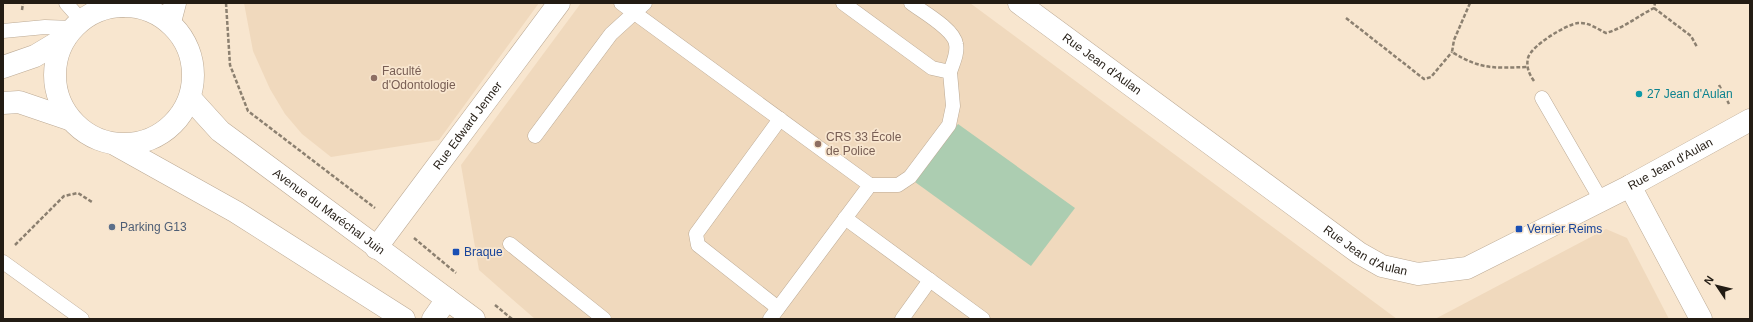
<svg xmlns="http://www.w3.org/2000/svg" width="1753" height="322" font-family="Arial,sans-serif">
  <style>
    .built { fill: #f0d9bd }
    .green { fill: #accdb1 }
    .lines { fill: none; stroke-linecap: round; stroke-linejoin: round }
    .service-casing { stroke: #bcaa95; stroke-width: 15 }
    .minor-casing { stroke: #bcaa95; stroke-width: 23 }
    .secondary-casing { stroke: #bcaa95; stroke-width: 23 }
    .path { stroke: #8c8070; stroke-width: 2.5; stroke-dasharray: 4 2; stroke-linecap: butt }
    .service { stroke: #fff; stroke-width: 14 }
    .minor { stroke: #fff; stroke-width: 22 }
    .secondary { stroke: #fff; stroke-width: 22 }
    .education-dot { fill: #8d6e63; stroke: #f8e6cf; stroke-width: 1.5 }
    .culture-dot { fill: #0f9aa8; stroke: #f8e6cf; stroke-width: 1.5 }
    .service-dot { fill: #5c6f8a; stroke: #f8e6cf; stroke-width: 1.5 }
    .transit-dot { fill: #1a4fb4; stroke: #f8e6cf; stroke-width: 1.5 }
    .labels { text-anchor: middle; stroke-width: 3.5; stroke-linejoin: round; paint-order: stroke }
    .street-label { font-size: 12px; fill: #231c14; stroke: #f8e6cf }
    .education-label { font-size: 12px; fill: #785e54; stroke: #f8e6cf; text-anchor: start }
    .culture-label { font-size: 12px; fill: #0d838f; stroke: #f8e6cf; text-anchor: start }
    .service-label { font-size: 12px; fill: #4e5e75; stroke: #f8e6cf; text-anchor: start }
    .transit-label { font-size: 12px; fill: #164399; stroke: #f8e6cf; text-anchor: start }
  </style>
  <rect width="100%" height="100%" fill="#f8e6cf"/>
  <g class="built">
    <path d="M244 3H539L439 140 331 157 302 134 285 114 270 89 253 51Z"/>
    <path d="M581 3H970L1397 319H535L479 270 461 165Z"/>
    <path d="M1606 229 1627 238 1669 319H1435Z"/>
  </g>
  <path class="green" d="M958 124 1075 208 1031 266 915 182Z"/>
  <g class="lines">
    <g class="service-casing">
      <g id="service">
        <path d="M66 3 81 20"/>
        <path d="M98 3 101 9"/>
        <path d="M621 3 870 185 770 319"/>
        <path d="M843 3 932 68 950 72 953 106 949 125 910 177 898 185H870"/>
        <path d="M911 3C923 12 954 29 956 44 958 53 953 63 950 72"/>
        <path d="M3 31 45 27 73 28"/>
        <path d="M1542 98 1601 200"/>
        <path d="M535 136 611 34 645 3"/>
        <path d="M845 218 983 319"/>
        <path d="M510 244 604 319"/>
        <path d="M3 262 82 319"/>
        <path d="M778 308 698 245 696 234 780 119"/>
        <path d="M902 319 930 280"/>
      </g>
    </g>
    <g class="minor-casing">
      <g id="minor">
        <path id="s1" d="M1019 3 1359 253 1382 266 1418 274 1467 268 1630 186 1750 120"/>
        <path d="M122 6 123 3"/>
        <path d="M170 22 175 3"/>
        <path d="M1630 186 1701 319"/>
        <path id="s2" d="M376 248 559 3"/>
        <path d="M433 319 447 299"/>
      </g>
    </g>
    <g class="secondary-casing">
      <g id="secondary">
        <circle cx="124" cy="75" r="69"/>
        <path d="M3 67 35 56 65 38"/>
        <path id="s3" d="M190 98 220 131 474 319"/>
        <path d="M3 103 19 102 69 119"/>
        <path d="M116 145 236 212 404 319"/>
      </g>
    </g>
    <g class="path">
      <path d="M226 3 230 65 248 111 375 208"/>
      <path d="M1470 3 1454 40 1452 52C1481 70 1495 68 1527 67"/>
      <path d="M1654 8 1691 36 1697 47"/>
      <path d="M22 10 23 3"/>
      <path d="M1346 18 1424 79 1431 77 1452 52"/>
      <path d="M1534 81C1529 74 1526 67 1528 58 1531 46 1565 25 1578 23 1589 22 1597 29 1606 33 1624 28 1638 16 1654 8L1655 3"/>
      <path d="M1719 85 1729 104"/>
      <path d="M414 238 456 273"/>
      <path d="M15 245 64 196 78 193 92 202"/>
      <path d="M495 305 512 319"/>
    </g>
    <use href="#service" class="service"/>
    <use href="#minor" class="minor"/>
    <use href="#secondary" class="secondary"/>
  </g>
  <g class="education-dot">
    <circle cx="374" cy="78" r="4"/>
    <circle cx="818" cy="144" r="4"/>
  </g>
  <circle class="culture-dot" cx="1639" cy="94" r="4"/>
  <circle class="service-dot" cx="112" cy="227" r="4"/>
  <g class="transit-dot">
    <rect x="1515" y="225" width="8" height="8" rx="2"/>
    <rect x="452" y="248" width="8" height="8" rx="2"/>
  </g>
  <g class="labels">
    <g class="street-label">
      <text dy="4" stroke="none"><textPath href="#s1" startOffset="103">Rue Jean d'Aulan</textPath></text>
      <text dy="4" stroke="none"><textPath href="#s2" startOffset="153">Rue Edward Jenner</textPath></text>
      <text dy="4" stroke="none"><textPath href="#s1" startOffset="763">Rue Jean d'Aulan</textPath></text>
      <text dy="4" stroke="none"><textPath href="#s3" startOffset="180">Avenue du Maréchal Juin</textPath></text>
      <text dy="4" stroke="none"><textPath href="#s1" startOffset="427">Rue Jean d'Aulan</textPath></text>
    </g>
    <g class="education-label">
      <text x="382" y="75">Faculté<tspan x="382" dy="14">d'Odontologie</tspan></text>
      <text x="826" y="141">CRS 33 École<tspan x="826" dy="14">de Police</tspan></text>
    </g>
    <g class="culture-label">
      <text x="1647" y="98">27 Jean d'Aulan</text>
    </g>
    <g class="service-label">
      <text x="120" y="231">Parking G13</text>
    </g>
    <g class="transit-label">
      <text x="1527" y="233">Vernier Reims</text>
      <text x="464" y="256">Braque</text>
    </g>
  </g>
  <rect width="1753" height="322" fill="none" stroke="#231c14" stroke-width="8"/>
  <g transform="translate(1717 286) rotate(305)" stroke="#f8e6cf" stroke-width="3" paint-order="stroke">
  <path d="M0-3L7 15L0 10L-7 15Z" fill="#231c14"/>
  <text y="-6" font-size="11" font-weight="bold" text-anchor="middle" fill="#231c14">N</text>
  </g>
</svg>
